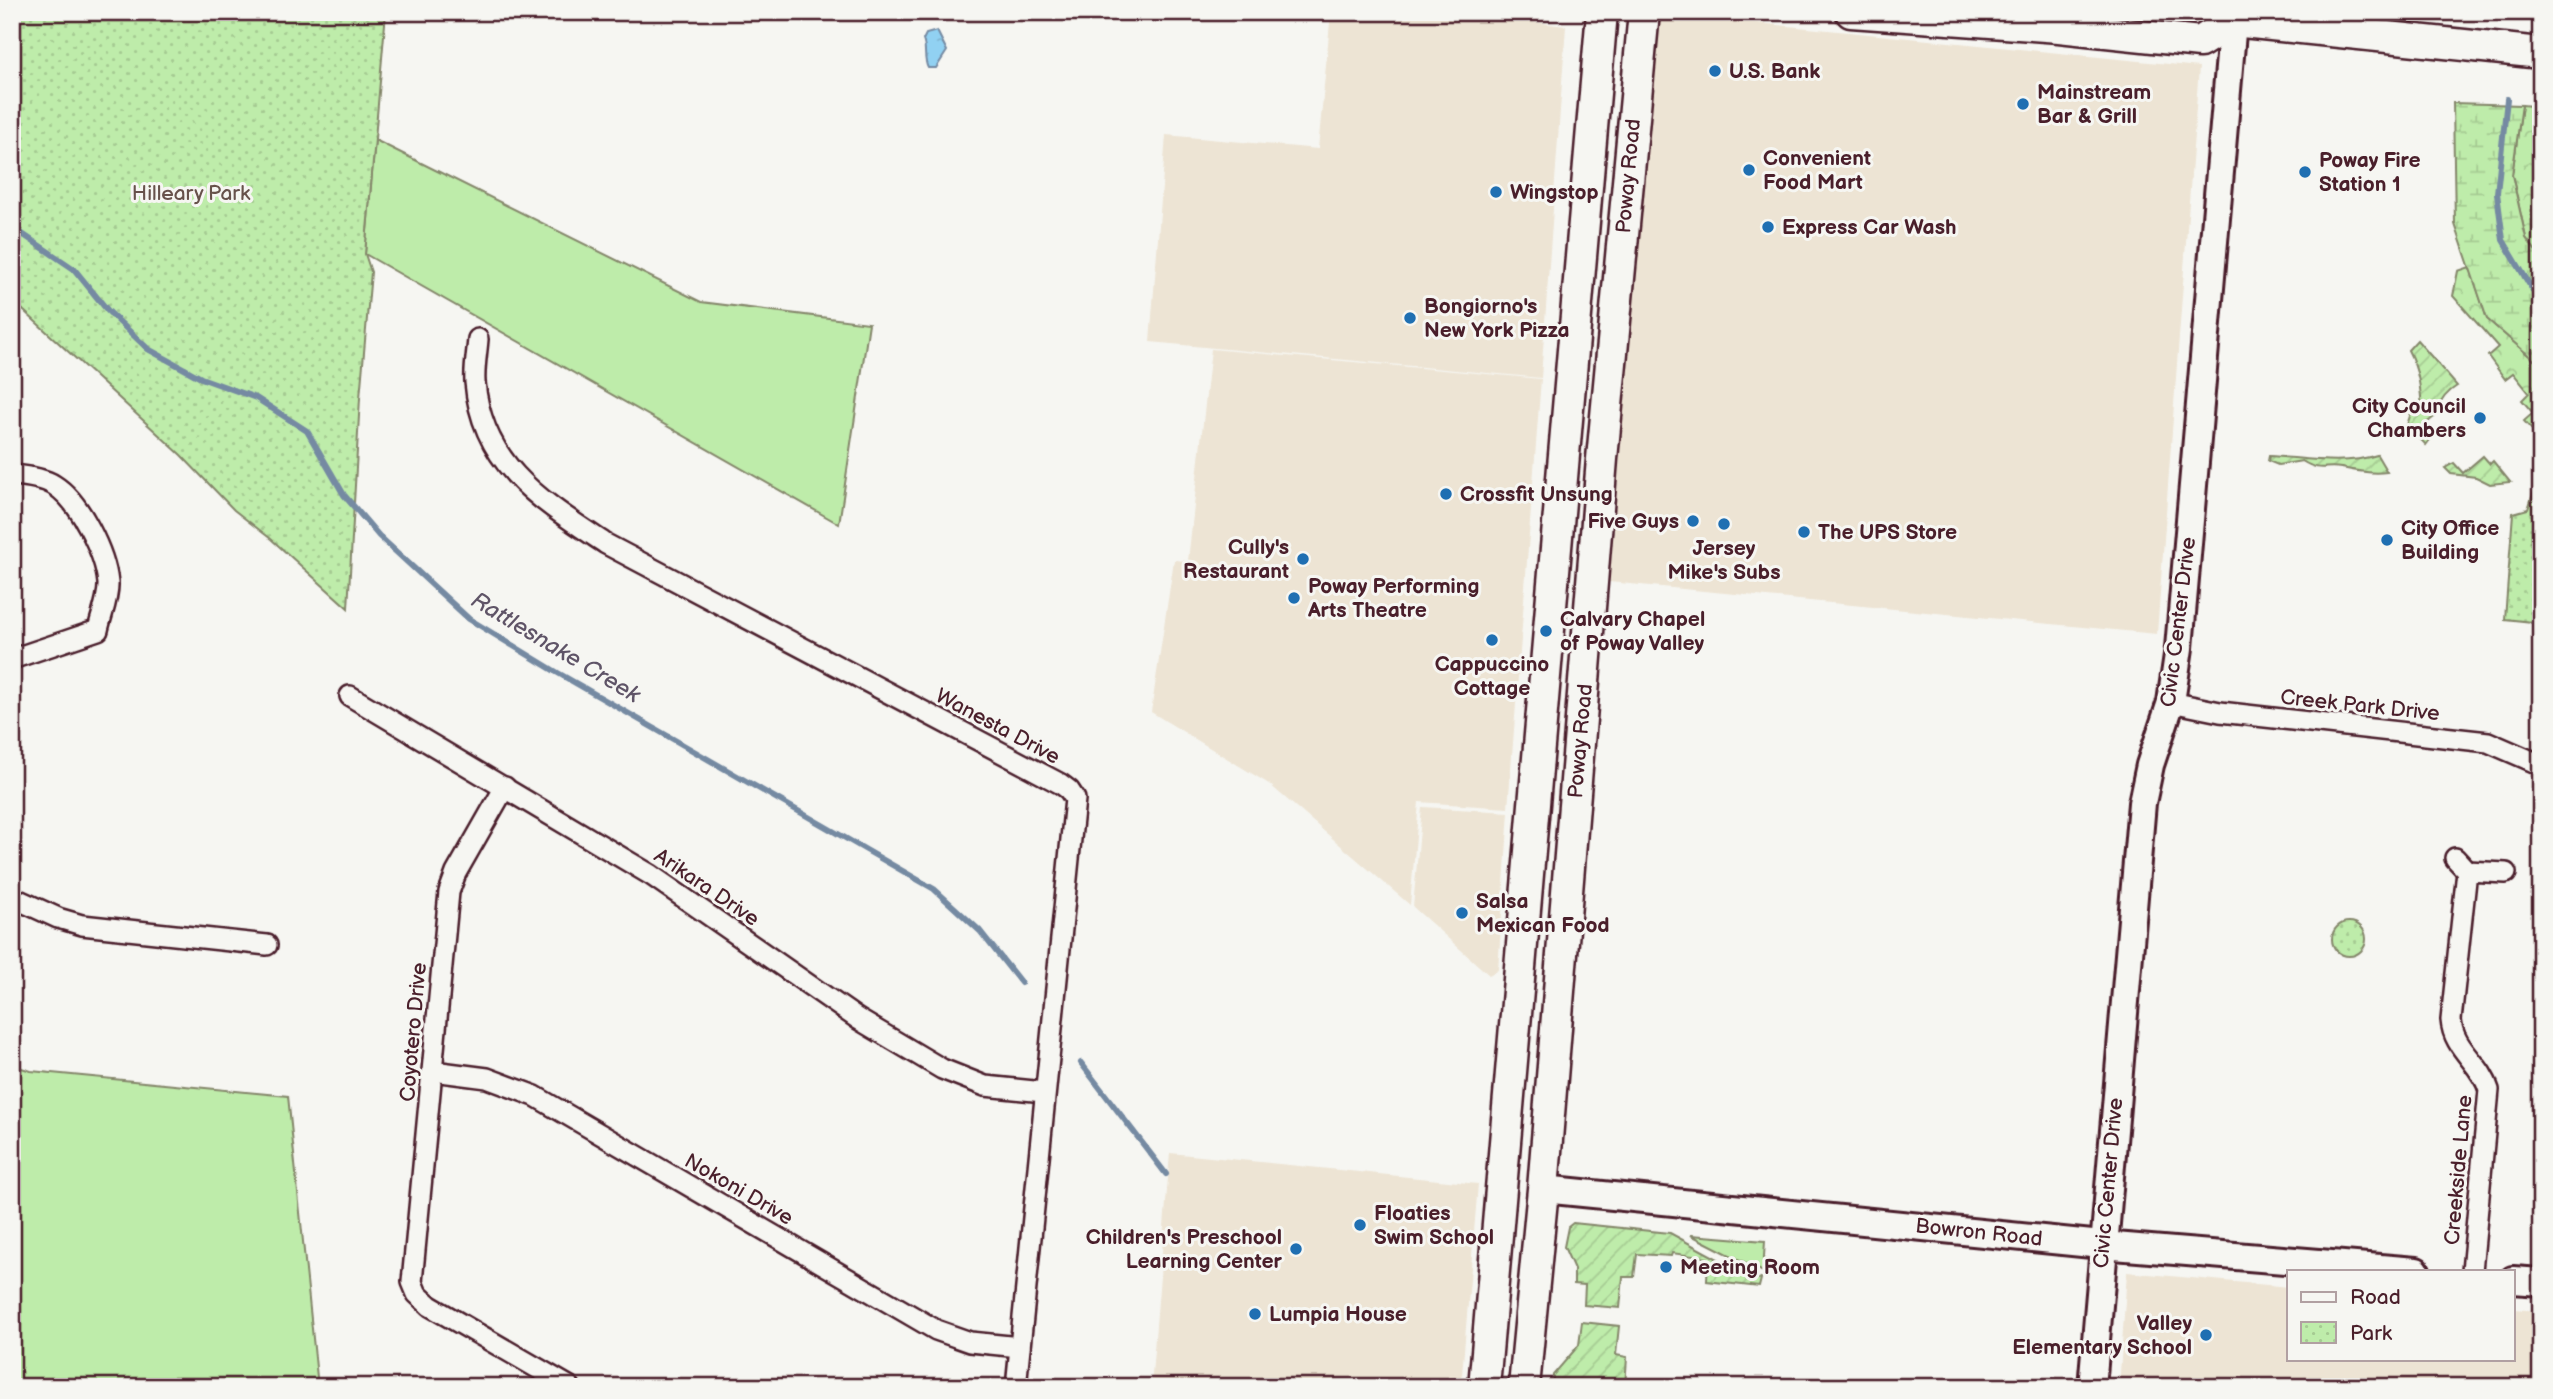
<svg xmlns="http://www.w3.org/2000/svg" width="2553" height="1399" font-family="'Balsamiq Sans',sans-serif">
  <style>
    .built { fill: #ede4d4 }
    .grass { fill: #beecaa; stroke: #84866a; stroke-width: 2 }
    .forest { fill: url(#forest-crowns); stroke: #84866a; stroke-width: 2 }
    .wetland { fill: url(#wetland-marsh); stroke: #84866a; stroke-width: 2 }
    .park { fill: url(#park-dots); stroke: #84866a; stroke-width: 2 }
    .garden { fill: url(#garden-furrows); stroke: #84866a; stroke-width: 2 }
    .water { fill: url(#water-ripples); stroke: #758aa2; stroke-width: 2 }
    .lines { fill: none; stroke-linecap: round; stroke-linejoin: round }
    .stream { stroke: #758aa2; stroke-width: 6 }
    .street-casing { stroke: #4a1f2b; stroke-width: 24 }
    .secondary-casing { stroke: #4a1f2b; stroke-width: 32 }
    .primary-casing { stroke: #4a1f2b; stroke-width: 35 }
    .street { stroke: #f6f6f2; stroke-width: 19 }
    .secondary { stroke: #f6f6f2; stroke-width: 26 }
    .primary { stroke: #f6f6f2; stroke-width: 30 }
    .poi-dot { fill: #1f6fb2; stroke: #f6f6f2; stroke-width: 2.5 }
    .labels { text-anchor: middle; stroke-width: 6; stroke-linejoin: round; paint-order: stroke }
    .poi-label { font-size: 21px; font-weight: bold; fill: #4a1f2b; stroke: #f6f6f2; text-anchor: start }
    .street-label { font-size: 21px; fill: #4a1f2b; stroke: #f6f6f2 }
    .park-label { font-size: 21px; fill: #67524b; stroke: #f6f6f2 }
    .water-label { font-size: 23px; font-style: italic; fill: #5f5467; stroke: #f6f6f2 }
  </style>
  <defs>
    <pattern id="forest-crowns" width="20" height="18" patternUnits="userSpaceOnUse" patternTransform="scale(1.75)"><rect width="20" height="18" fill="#beecaa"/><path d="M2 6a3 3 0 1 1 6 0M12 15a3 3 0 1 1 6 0" fill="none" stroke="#a5ca92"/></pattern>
    <pattern id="wetland-marsh" width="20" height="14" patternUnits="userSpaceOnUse" patternTransform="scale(1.75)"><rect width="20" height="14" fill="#beecaa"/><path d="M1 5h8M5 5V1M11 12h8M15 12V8" fill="none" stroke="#a5ca92"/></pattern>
    <pattern id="park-dots" width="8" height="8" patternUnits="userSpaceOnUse" patternTransform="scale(1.75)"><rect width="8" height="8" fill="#beecaa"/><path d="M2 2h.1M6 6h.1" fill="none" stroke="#a5ca92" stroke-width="1.8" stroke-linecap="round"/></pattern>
    <pattern id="garden-furrows" width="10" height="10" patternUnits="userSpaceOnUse" patternTransform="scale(1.75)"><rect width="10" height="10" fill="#beecaa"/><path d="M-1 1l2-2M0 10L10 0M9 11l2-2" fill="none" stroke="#a5ca92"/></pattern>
    <pattern id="water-ripples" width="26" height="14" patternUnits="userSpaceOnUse" patternTransform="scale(1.75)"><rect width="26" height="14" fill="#91d1f2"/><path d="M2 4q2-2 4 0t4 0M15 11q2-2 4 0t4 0" fill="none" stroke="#7fb3d0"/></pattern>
  </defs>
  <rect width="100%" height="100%" fill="#f6f6f2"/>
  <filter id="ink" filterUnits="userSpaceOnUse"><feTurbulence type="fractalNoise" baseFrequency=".0143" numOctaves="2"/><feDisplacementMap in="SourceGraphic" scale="14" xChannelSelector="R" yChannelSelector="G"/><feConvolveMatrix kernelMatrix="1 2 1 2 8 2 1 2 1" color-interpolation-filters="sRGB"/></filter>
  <g filter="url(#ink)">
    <g class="built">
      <path d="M1331 12H1447L1566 26 1541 378 1150 342 1166 135 1318 149Z"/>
      <path d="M1658 13 2199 67 2157 634 1609 582Z"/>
      <path d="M1211 349 1541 379 1508 808 1419 802 1410 905 1269 784 1151 712 1174 560 1188 561Z"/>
      <path d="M1422 807 1509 812 1498 970 1489 975 1413 907Z"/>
      <path d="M1170 1153 1478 1184 1461 1387H1151Z"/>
      <path d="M2127 1272 2289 1287V1359H2513V1309L2541 1311V1387H2119Z"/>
    </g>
    <g class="grass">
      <path d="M375 140 701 302 869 323 839 524 365 254Z"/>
      <path d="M12 1065 31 1071 288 1096 318 1387H12Z"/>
      <path d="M1691 1235 1765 1241 1763 1272Z"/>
    </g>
    <g class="forest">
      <path d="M2522 105 2541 107V150L2537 151 2541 204V258L2526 238 2512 175Z"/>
      <path d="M2470 267 2487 319 2541 366V440L2524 421 2533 413 2522 400 2529 393 2513 373 2505 379 2488 356 2498 347 2453 296 2458 271Z"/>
    </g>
    <path class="wetland" d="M2453 103 2522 105 2512 175 2526 238 2541 258V366L2487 319 2455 224Z"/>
    <g class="park">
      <path d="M12 12H386L365 254 371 272 360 398 348 608 271 539 234 510 181 455 12 300Z"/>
      <path d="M2541 490V623L2505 619 2513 513 2528 509 2534 491Z"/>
      <circle cx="2349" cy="939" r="17"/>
    </g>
    <g class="garden">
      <path d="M2417 340 2457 386C2447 392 2441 400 2437 410L2439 413 2423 426 2432 437 2426 445 2407 425 2411 413H2422C2421 389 2419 371 2408 350Z"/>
      <path d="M2377 455 2387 472C2370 474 2357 471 2341 468 2322 465 2322 473 2302 461L2278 465 2268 461 2269 456C2304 458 2343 466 2377 455Z"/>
      <path d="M2483 456 2490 464 2493 461 2510 482 2490 484 2476 477 2451 474 2445 468 2454 463 2463 473Z"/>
      <path d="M1573 1223 1670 1233 1751 1277 1761 1279 1759 1287 1707 1281 1708 1258 1672 1253 1671 1256 1637 1254 1634 1277H1623L1620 1308 1584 1305 1585 1285 1574 1284V1269L1564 1247 1568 1227Z"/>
      <path d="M1582 1322 1619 1326 1616 1355 1627 1357 1625 1387H1553V1375L1579 1345Z"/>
    </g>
    <path class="water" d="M937 31 947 51 936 68H928C923 59 927 49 923 40L926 34Z"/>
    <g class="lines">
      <g class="stream">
        <path d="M2507 99 2497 193 2503 240 2541 304"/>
        <path d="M12 227 74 269 108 311 148 349 201 378 256 398 307 431 344 495 379 536 469 619 558 673 934 889 980 931 1021 983"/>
        <path d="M1081 1063 1166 1174"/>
      </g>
      <g class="street-casing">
        <g id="street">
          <path d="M478 339C477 353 474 368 475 382 482 466 543 502 606 544L1061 784 1069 790 1075 799 1016 1387"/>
          <path d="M12 475C25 476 43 478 54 485 80 501 105 553 108 583 109 597 101 616 98 630L12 659"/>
          <path d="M350 696 651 875 858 1019 942 1069 985 1086 1044 1092"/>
          <path d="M2171 702 2220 712 2488 742 2541 765"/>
          <path d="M505 787 456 873 449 892 412 1282 417 1294 430 1306 570 1387"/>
          <path d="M2455 858 2467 871"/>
          <path d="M12 897 58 918 82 925 267 945"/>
          <path d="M433 1071 487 1078 535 1096 936 1330 970 1342 1020 1347"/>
          <path d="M2472 1271 2489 1090C2481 1063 2453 1049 2451 1020L2467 871 2506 873"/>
        </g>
      </g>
      <g class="secondary-casing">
        <g id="secondary">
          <path d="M1543 1189 2102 1245 2416 1271"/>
          <path d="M2513 1280 2541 1282"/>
          <path d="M2092 1387 2142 803 2150 765 2171 702 2179 648 2233 21"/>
        </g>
      </g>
      <g class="primary-casing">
        <g id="primary">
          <path d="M1851 12 2059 27 2200 42 2233 21"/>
          <path d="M2221 12 2233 21 2541 53"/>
          <path d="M1484 1387 1602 12"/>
          <path d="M1524 1387 1543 1189 1602 459 1644 12"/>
        </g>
      </g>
      <use href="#street" class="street"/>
      <use href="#secondary" class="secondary"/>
      <use href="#primary" class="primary"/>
    </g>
  </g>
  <g class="poi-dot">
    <circle cx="1715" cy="71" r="7"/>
    <circle cx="2023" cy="104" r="7"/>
    <circle cx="1749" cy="170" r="7"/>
    <circle cx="2305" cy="172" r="7"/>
    <circle cx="1496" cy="192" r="7"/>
    <circle cx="1768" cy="227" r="7"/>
    <circle cx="1410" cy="318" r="7"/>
    <circle cx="2480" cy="418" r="7"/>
    <circle cx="1446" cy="494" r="7"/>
    <circle cx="1693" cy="521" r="7"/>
    <circle cx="1724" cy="524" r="7"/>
    <circle cx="1804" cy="532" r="7"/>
    <circle cx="2387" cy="540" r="7"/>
    <circle cx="1303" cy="559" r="7"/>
    <circle cx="1294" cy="598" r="7"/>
    <circle cx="1546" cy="631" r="7"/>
    <circle cx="1492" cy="640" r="7"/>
    <circle cx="1462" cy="913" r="7"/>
    <circle cx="1360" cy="1225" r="7"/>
    <circle cx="1296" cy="1249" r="7"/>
    <circle cx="1666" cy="1267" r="7"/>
    <circle cx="1255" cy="1314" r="7"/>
    <circle cx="2206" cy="1335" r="7"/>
  </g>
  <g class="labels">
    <g class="poi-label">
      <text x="1729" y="78">U.S. Bank</text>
      <text x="2037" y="99">Mainstream<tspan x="2037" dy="24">Bar &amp; Grill</tspan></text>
      <text x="1763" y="165">Convenient<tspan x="1763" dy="24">Food Mart</tspan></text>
      <text x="2319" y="167">Poway Fire<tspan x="2319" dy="24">Station 1</tspan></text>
      <text x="1510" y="199">Wingstop</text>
      <text x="1782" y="234">Express Car Wash</text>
      <text x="1424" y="313">Bongiorno's<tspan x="1424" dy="24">New York Pizza</tspan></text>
      <text x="2466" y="413" text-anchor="end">City Council<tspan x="2466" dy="24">Chambers</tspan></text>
      <text x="1460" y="501">Crossfit Unsung</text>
      <text x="1679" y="528" text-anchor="end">Five Guys</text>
      <text x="2401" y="535">City Office<tspan x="2401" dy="24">Building</tspan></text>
      <text x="1818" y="539">The UPS Store</text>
      <text x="1289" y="554" text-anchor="end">Cully's<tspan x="1289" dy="24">Restaurant</tspan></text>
      <text x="1724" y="555" text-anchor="middle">Jersey<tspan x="1724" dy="24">Mike's Subs</tspan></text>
      <text x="1308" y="593">Poway Performing<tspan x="1308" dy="24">Arts Theatre</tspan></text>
      <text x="1560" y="626">Calvary Chapel<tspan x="1560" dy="24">of Poway Valley</tspan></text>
      <text x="1492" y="671" text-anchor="middle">Cappuccino<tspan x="1492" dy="24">Cottage</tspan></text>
      <text x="1476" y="908">Salsa<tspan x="1476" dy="24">Mexican Food</tspan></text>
      <text x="1374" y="1220">Floaties<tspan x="1374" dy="24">Swim School</tspan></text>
      <text x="1282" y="1244" text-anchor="end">Children's Preschool<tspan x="1282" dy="24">Learning Center</tspan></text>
      <text x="1680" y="1274">Meeting Room</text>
      <text x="1269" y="1321">Lumpia House</text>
      <text x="2192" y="1330" text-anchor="end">Valley<tspan x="2192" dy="24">Elementary School</tspan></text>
    </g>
    <g class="street-label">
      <text transform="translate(1628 176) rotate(-85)" y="7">Poway Road</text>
      <text transform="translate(2178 622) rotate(-83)" y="7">Civic Center Drive</text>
      <text transform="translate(2360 705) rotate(6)" y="7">Creek Park Drive</text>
      <text transform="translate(998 726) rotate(28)" y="7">Wanesta Drive</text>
      <text transform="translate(1580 741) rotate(-85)" y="7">Poway Road</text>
      <text transform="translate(707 887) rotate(34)" y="7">Arikara Drive</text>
      <text transform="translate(413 1032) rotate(-85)" y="7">Coyotero Drive</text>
      <text transform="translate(2458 1170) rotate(-85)" y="7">Creekside Lane</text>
      <text transform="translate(2108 1183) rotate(-85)" y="7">Civic Center Drive</text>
      <text transform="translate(739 1189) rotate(30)" y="7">Nokoni Drive</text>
      <text transform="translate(1979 1232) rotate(6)" y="7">Bowron Road</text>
    </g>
    <g class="park-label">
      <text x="191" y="200">Hilleary Park</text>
    </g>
    <g class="water-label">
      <text transform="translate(556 647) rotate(31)" y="8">Rattlesnake Creek</text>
    </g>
  </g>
  <rect width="2553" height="1399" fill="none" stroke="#f6f6f2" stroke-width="42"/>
  <rect x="21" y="21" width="2511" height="1357" fill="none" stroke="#4a1f2b" stroke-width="2.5" filter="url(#ink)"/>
  <rect x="2287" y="1270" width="228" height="91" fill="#f6f6f2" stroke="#b1a0a2" stroke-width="2"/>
  <rect x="2301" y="1292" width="35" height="10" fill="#f6f6f2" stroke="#b1a0a2" stroke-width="2"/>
  <text x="2350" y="1304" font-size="21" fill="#4a1f2b">Road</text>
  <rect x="2301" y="1322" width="35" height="21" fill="url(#park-dots)" stroke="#b1a0a2" stroke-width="2"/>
  <text x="2350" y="1340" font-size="21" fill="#4a1f2b">Park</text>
</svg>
